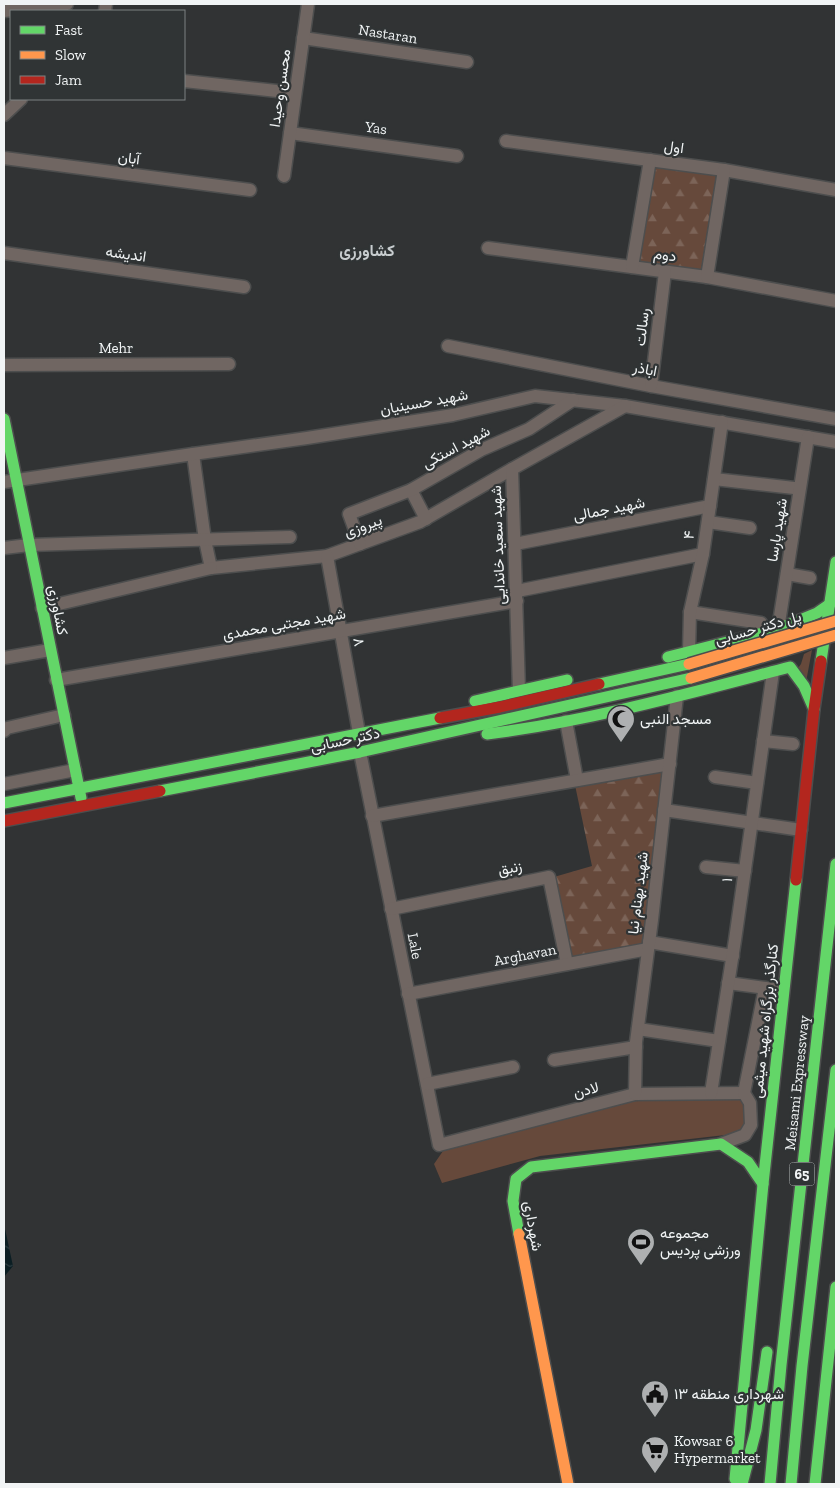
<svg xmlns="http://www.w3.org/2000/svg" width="840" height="1488" font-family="'Zilla Slab',Vazirmatn,serif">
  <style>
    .grass { fill: #66493b }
    .forest { fill: url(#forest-firs) }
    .water { fill: url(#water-ripples) }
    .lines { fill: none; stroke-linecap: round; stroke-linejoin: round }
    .street-casing { stroke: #4d4e4e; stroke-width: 15 }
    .fast-casing { stroke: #4d4e4e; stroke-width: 14 }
    .slow-casing { stroke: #4d4e4e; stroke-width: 14 }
    .jam-casing { stroke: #4d4e4e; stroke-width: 14 }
    .street { stroke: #706662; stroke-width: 12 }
    .fast { stroke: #63d668; stroke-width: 11 }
    .slow { stroke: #ff974d; stroke-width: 11 }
    .jam { stroke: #b3261e; stroke-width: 11 }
    .slow-bridge-casing { stroke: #4d4e4e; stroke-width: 14; stroke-linecap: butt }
    .slow-bridge { stroke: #ff974d; stroke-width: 11 }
    .labels { text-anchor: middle; stroke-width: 4.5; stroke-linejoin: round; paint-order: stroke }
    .shield { fill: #303435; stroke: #b7babb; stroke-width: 1 }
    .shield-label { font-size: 14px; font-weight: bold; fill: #f1f4f5 }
    .street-label { font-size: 15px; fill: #f1f4f5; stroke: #303435 }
    .poi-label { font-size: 15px; fill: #f1f4f5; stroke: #303435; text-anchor: start }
    .neighbourhood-label { font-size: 16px; font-weight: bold; fill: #c8cdcf; stroke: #303435 }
  </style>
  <defs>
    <pattern id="forest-firs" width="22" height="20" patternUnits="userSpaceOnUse" patternTransform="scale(1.25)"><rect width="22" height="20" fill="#66493b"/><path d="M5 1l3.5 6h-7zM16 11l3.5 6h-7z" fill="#7c6458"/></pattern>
    <pattern id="water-ripples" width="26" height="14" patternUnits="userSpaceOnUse" patternTransform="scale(1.25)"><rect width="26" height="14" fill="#0b1e23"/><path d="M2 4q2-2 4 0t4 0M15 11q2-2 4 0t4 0" fill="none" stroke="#2f3f44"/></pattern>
  </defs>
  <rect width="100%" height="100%" fill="#313334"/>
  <g class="grass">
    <path d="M812 650 806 682 796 671 801 664 804 654Z"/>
    <path d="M739 1097 747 1105 749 1123 743 1133 540 1156 442 1183 434 1164 443 1151 635 1101Z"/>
  </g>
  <g class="forest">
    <path d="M654 167 716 176 701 270 638 261Z"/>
    <path d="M663 770 644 944 571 959 554 877 592 866 575 785Z"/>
  </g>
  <path class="water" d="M4 1224 13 1266 4 1277Z"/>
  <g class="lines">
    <g class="street-casing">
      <g id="street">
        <path d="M4 11 67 4"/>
        <path d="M105 11 106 4"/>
        <path d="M303 38 467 62"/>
        <path d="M184 81 295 93"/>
        <path d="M4 115 21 99"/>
        <path d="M290 133 457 156"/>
        <path d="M506 141 724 170 836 190"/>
        <path d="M4 158 250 190"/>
        <path d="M284 176 308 4"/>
        <path d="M488 248 707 277 836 301"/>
        <path d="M4 253 244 287"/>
        <path d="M632 267 650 160"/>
        <path d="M707 277 724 170"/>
        <path d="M448 346 651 386 836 419"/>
        <path d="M4 365 229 364"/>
        <path d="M651 386 665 272"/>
        <path d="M193 454 205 540 211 568 327 556 420 522 512 469"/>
        <path d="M714 479 794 488"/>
        <path d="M4 482 193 454 307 438 453 415 535 396 625 406 836 442"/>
        <path d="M411 490 426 519"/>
        <path d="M708 522 750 528"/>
        <path d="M360 544 349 514 411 490 481 450 529 429 573 400"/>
        <path d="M515 544 710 506"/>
        <path d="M4 548 29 545 290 537"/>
        <path d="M327 556 359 733"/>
        <path d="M787 574 810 578"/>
        <path d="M517 591 703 554"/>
        <path d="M42 608 211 568"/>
        <path d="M690 612 761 623"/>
        <path d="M778 629 808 437"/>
        <path d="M689 652 690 612 703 554 722 422"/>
        <path d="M4 658 50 650"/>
        <path d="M56 680 517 601"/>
        <path d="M519 690 512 469 625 406"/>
        <path d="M566 721 577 780"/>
        <path d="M4 731 7 728 64 715"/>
        <path d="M763 741 793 744"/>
        <path d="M360 752 439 1145 635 1094 744 1093"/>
        <path d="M715 777 757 783"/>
        <path d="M4 784 75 770"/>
        <path d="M664 810 801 830"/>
        <path d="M372 816 670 764"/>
        <path d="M706 867 745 871"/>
        <path d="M391 909 549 877 567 964"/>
        <path d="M649 942 733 956"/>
        <path d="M728 983 773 989"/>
        <path d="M408 994 648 949"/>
        <path d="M638 1029 719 1041"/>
        <path d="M554 1060 636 1047"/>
        <path d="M427 1084 513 1067"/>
        <path d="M711 1093 735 940 773 672"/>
        <path d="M635 1094 636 1042 652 920 677 696"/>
        <path d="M721 1144 745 1135 751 1125 750 1103 744 1093 765 988"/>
      </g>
    </g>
    <g class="fast-casing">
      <g id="fast">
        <path d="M4 419 81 798"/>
        <path d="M668 657 778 629 817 613 830 604"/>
        <path d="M821 661 836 562"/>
        <path d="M599 684 689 664"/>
        <path d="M475 701 567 680"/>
        <path d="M487 734C590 721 690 693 790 667L804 686 814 709"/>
        <path d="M160 791 360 752 691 678"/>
        <path d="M4 803 440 718"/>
        <path d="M519 1234 513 1201 516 1179 531 1167 721 1144 748 1162 763 1184"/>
        <path d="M735 1479 763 1184 796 880"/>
        <path d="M742 1484 756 1430 767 1352"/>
        <path d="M770 1484 781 1365 836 864"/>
        <path d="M791 1484 802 1366 836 1070"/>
        <path d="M815 1484 836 1287"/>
      </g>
    </g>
    <g class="slow-casing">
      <path id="slow" d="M519 1234 568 1484"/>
    </g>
    <g class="jam-casing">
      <g id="jam">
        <path d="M440 718 500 707 599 684"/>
        <path d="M4 821 160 791"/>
        <path d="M796 880 814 709 821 661"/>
      </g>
    </g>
    <use href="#street" class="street"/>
    <use href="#fast" class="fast"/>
    <use href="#slow" class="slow"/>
    <use href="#jam" class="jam"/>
    <g class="slow-bridge-casing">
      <g id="slow-bridge">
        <path d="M689 664 836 621"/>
        <path d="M691 678 836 635"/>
      </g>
    </g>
    <use href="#slow-bridge" class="slow-bridge"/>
  </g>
  <defs>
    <g id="mosque-pin" transform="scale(1.4375)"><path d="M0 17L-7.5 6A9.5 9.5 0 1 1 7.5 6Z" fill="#aeb0b1" stroke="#303435"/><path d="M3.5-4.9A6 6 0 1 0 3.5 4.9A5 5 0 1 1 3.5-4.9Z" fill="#111"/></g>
    <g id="stadium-pin" transform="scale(1.4375)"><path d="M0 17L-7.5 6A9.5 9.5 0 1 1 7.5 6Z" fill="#aeb0b1" stroke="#303435"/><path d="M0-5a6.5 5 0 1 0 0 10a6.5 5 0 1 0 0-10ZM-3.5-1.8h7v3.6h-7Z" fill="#111"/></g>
    <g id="civic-pin" transform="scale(1.4375)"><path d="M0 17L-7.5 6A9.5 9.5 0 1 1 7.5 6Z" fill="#aeb0b1" stroke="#303435"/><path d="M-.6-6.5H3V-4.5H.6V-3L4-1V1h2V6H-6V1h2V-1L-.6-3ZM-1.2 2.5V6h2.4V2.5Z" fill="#111"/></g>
    <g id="supermarket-pin" transform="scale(1.4375)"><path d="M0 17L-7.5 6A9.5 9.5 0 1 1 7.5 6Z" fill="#aeb0b1" stroke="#303435"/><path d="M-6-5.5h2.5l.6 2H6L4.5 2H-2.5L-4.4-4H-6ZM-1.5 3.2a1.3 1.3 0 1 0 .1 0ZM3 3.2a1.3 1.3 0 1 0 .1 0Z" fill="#111"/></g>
  </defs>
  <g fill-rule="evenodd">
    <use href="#mosque-pin" x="621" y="719"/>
    <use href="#stadium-pin" x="641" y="1242"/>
    <use href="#civic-pin" x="655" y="1394"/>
    <use href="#supermarket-pin" x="655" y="1450"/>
  </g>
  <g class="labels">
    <rect class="shield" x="789.5" y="1162.5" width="25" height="23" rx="4"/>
    <g class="shield-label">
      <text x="802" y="1179">65</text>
    </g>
    <g class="street-label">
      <text transform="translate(388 34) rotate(9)" y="5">Nastaran</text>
      <text transform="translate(280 88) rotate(-82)" y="5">محسن وحیدا</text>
      <text transform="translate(376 128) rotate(8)" y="5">Yas</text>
      <text transform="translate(674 147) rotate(8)" y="5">اول</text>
      <text transform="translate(129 158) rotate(7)" y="5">آبان</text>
      <text transform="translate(126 254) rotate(8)" y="5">اندیشه</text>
      <text transform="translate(665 255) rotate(8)" y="5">دوم</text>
      <text transform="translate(642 327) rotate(-83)" y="5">رسالت</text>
      <text x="116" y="353">Mehr</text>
      <text transform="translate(645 369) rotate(11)" y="5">اباذر</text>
      <text transform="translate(424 402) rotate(-10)" y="5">شهید حسینیان</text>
      <text transform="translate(456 447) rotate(-28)" y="5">شهید استکی</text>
      <text transform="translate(609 509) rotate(-11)" y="5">شهید جمالی</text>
      <text transform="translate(363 526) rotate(-20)" y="5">پیروزی</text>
      <text transform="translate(777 530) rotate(-81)" y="5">شهید پارسا</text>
      <text transform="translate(689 535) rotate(-82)" y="5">۴</text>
      <text transform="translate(498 545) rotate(-92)" y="5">شهید سعید خاندایی</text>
      <text transform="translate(58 610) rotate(79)" y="5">کشاورزی</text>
      <text transform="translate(284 624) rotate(-10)" y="5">شهید مجتبی محمدی</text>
      <text transform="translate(758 628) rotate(-16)" y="5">پل دکتر حسابی</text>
      <text transform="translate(359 642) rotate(80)" y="5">۸</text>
      <text transform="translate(345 740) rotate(-12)" y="5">دکتر حسابی</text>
      <text transform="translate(510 868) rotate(-11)" y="5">زنبق</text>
      <text transform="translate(727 880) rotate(-82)" y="5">۱</text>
      <text transform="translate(638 893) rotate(-83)" y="5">شهید بهنام نیا</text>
      <text transform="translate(415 946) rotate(79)" y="5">Lale</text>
      <text transform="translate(525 955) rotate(-11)" y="5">Arghavan</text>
      <text transform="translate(765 1021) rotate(-84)" y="5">کنارگذر بزرگراه شهید میثمی</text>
      <text transform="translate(797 1083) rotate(-84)" y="5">Meisami Expressway</text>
      <text transform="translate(586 1090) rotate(-14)" y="5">لادن</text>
      <text transform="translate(533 1226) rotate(80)" y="5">شهرداری</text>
    </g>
    <g class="poi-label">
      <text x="640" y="724">مسجد النبی</text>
      <text x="660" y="1238">مجموعه<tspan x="660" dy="17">ورزشی پردیس</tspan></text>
      <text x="674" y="1399">شهرداری منطقه ۱۳</text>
      <text x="674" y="1446">Kowsar 6<tspan x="674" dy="17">Hypermarket</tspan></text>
    </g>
    <g class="neighbourhood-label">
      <text x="367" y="256">کشاورزی</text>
    </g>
  </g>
  <rect width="840" height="1488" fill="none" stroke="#f1f4f5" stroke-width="10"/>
  <rect x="10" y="10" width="175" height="90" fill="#303435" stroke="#7d8182"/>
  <rect x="20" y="26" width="25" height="8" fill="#63d668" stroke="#7d8182"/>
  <text x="55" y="35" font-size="15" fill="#f1f4f5">Fast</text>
  <rect x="20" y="51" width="25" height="8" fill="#ff974d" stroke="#7d8182"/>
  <text x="55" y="60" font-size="15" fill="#f1f4f5">Slow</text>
  <rect x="20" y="76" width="25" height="8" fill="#b3261e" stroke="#7d8182"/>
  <text x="55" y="85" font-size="15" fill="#f1f4f5">Jam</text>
</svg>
